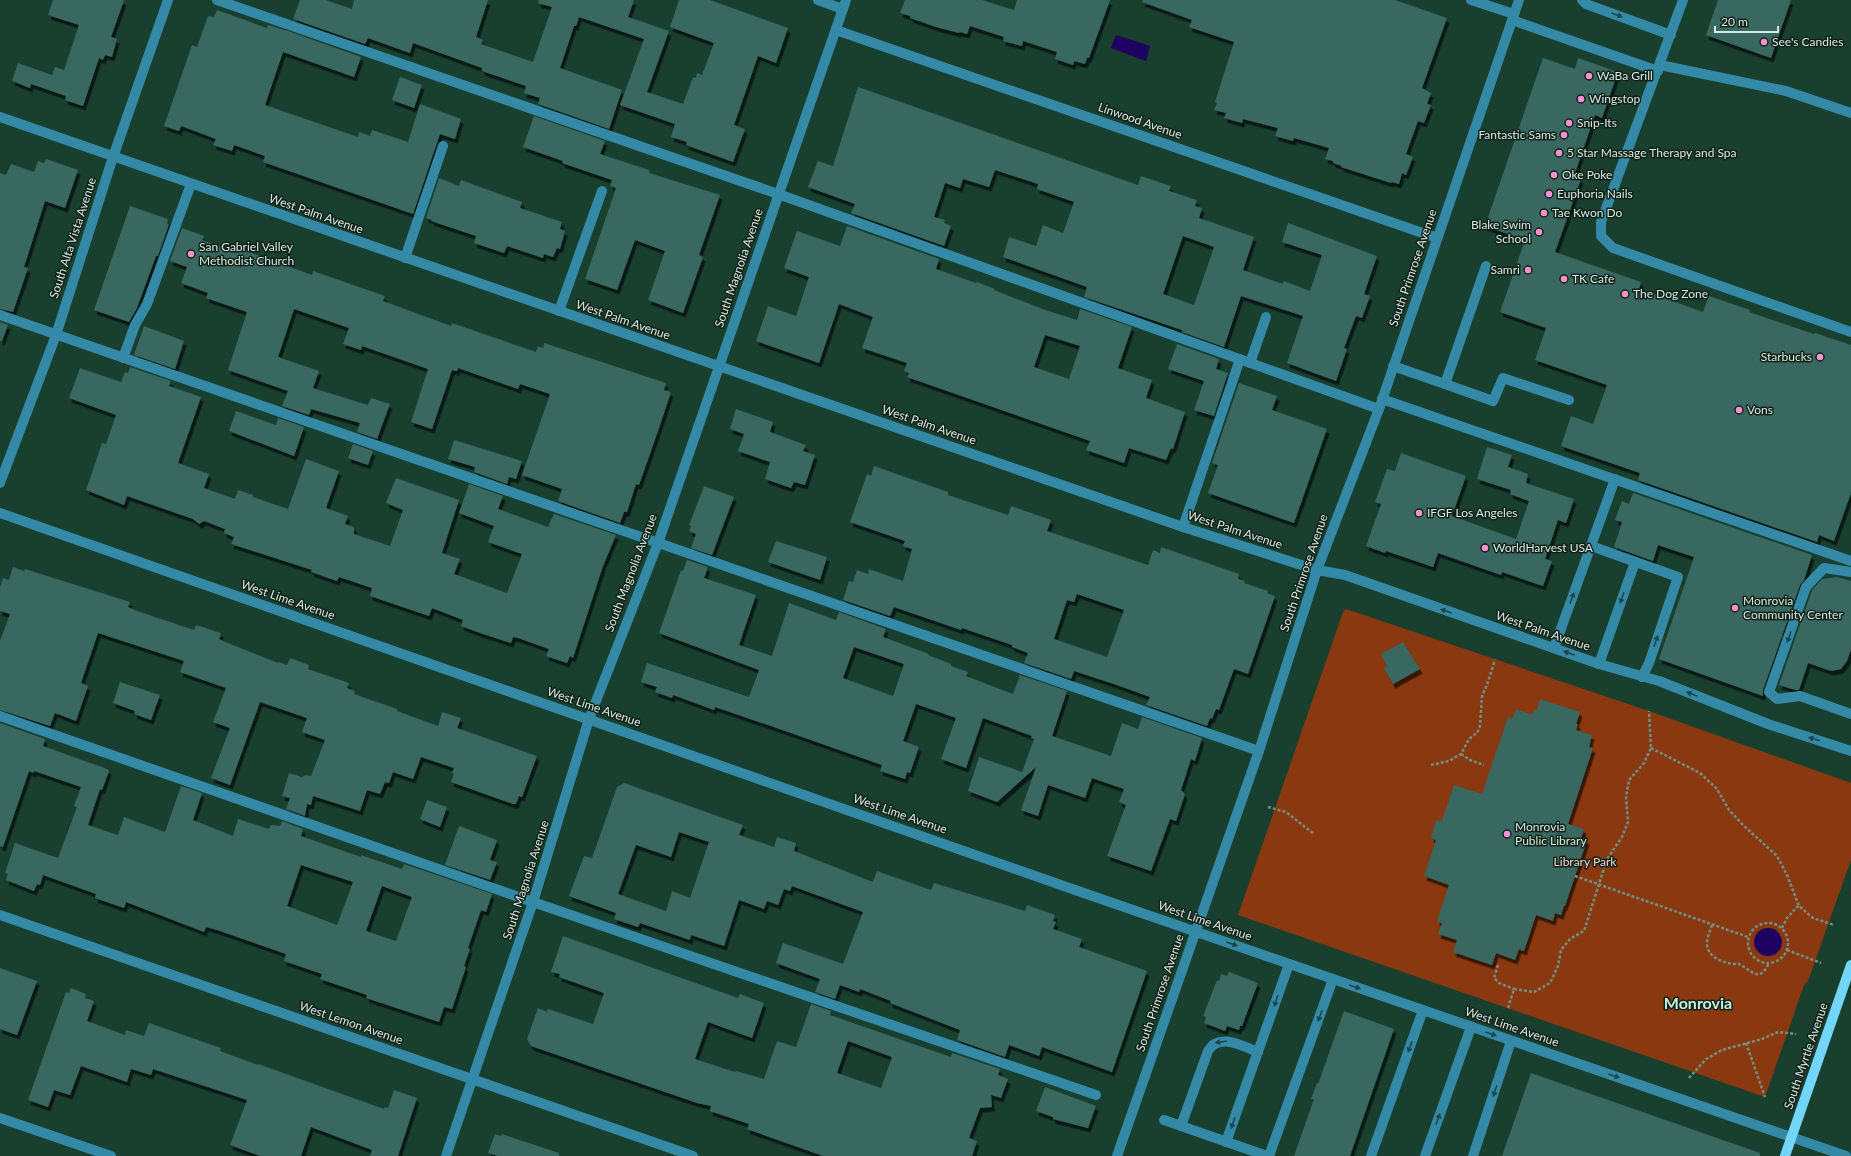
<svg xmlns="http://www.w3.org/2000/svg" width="1851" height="1156" font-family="Lato,sans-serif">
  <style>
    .green { fill: #893810 }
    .water { fill: #1e0160 }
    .building { fill: #386760; fill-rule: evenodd; filter: url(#shadow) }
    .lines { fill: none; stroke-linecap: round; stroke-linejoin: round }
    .path { stroke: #729082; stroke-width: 2.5; stroke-dasharray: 3 2; stroke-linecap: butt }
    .minor { stroke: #348aa6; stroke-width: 10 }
    .major { stroke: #73d5f7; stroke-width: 10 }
    .oneway { fill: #1e464b }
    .poi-dot { fill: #f690cf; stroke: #12221a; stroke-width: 1.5 }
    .labels { text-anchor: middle; stroke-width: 3; stroke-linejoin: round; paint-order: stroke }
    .poi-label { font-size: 12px; fill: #d5e9de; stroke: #12221a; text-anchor: start }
    .street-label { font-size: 12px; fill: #d5e9de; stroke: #12221a }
    .park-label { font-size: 12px; fill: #f1d5ca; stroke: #12221a }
    .district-label { font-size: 16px; font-weight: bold; fill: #c5efda; stroke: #12221a }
  </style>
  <defs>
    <filter id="shadow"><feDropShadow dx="2.5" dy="4.5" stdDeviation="0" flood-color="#0009"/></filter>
  </defs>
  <rect width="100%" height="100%" fill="#193f2f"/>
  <path class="green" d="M1346 609 1649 711 1851 783V860L1808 981 1804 985 1765 1097 1238 915 1343 612Z"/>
  <g class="water">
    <path d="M1116 35 1150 46 1146 61 1111 48Z"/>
    <circle cx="1768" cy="942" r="14"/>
  </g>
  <g class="building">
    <path d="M53 0H124L111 37 117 39 112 57 105 55 103 60 99 58 83 106 65 100 66 96 31 84 30 88 12 81 18 63 52 75 55 67 64 70 79 25 48 15Z"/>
    <path d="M300 0H326L352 9 354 0H488L476 37 483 40 481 44 533 62 552 7 538 3 539 0H634L628 17 669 31 647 92 683 104 693 77 696 78 697 73 702 75 714 43 670 27 679 0H710L788 28 776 63 758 56 734 125 745 129 733 162 686 145 687 142 671 137 675 124 620 105 644 39 579 17 576 26H574L560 68 622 90 609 129 538 104 540 98 524 93 526 86 482 71V68L413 43 410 53 368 38 365 44 293 19Z"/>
    <path d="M905 0H982L1014 10 1017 0H1110L1089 58H1087L1085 64 1074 61 1073 65 1055 59 1057 52 1023 41 1022 46 1003 41 1004 37 970 26 967 34 960 32 959 33 936 27 910 18V16L900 13Z"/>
    <path d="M1143 0H1395L1447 18 1422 88 1431 93 1427 104 1431 105 1424 123 1418 121 1406 154 1413 157 1406 175 1402 173 1399 184 1392 182 1391 183 1341 167 1342 166 1333 163V161L1325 159 1329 148 1294 138 1293 141 1275 136 1278 128 1243 119 1242 123 1224 118 1226 113 1214 110 1217 103 1215 102 1234 42 1189 27 1192 20 1142 2Z"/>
    <path d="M1718 0H1791L1771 58 1706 35Z"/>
    <path d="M217 10 267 28 268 25 288 31 361 57 354 77 283 52 265 105 358 137 359 132 370 136 372 130 408 142 420 104 461 119 455 139 440 134 413 214 263 162 265 156 234 145 232 151 213 145 216 139 181 126 179 131 164 126 192 45 197 47 208 16 214 17Z"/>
    <path d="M1543 58 1575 69 1578 58 1618 72 1602 118 1595 115 1574 176 1581 179 1555 252 1641 282 1639 289 1703 312 1709 296 1750 310 1749 312 1814 334 1815 333 1851 345V493L1834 541 1819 535 1817 542 1638 480 1640 473 1561 446 1571 416 1593 424 1607 385 1535 360 1546 328 1500 312 1525 240 1485 226Z"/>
    <path d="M400 77 422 85 414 108 392 100Z"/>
    <path d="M858 87 1138 185 1141 176 1171 186 1169 191 1197 200 1195 206 1202 208 1199 218 1254 237 1243 270 1283 284 1284 281 1310 291 1322 255 1282 242 1288 223 1377 256 1364 294 1370 296 1362 318 1356 316 1344 348 1347 349 1336 381 1287 363 1303 316 1241 296 1224 347 1182 332V330L1084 297 1087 287 1003 257 1009 237 1036 246 1043 225 1063 233 1074 202 1037 189 1038 184 995 170 989 187 963 179 960 188 945 183 934 217 945 220 944 223 951 226 944 246 851 213 855 204 808 187 818 161 833 166ZM1183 236 1214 247 1194 305 1163 294Z"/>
    <path d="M534 116 605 141 600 154 649 170V173L720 195 699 255 703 257 683 313 648 300 665 251 635 240 617 290 585 279 616 188 610 186 612 180 562 163 563 161 523 147Z"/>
    <path d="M46 159 78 170 65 208 45 201 24 267 28 268 13 312 0 309V173L6 175 11 164 34 172 38 161 44 163Z"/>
    <path d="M439 178 459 186 461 180 522 202 520 208 562 222 560 229 565 231 560 249 557 248 553 257 544 254 543 258 507 246 504 253 474 243 476 236 431 221 432 220 426 218Z"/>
    <path d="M130 206 168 219 167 223 169 224 158 256H156L137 308 129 322 94 310Z"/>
    <path d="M847 226 939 259 936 269 976 283 977 282 995 289 994 290 1045 310 1077 320 1080 309 1132 327 1118 368 1152 380 1146 398 1185 412 1173 449 1171 448 1166 460 1129 448 1124 463 1086 450 1090 441 907 377 909 373 904 371 907 363 862 348 873 317 839 304 819 363 756 341 768 306 796 316 809 277 784 268 797 231 840 246ZM1045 335 1080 346 1069 379 1034 367Z"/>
    <path d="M182 228 204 236 202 240 237 252 238 248 312 275 313 271 385 296 383 301 451 326 452 323 536 352 538 346 543 348 544 343 666 383 664 390 671 392 658 431 639 485 636 484 627 512H624L620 523 558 501 562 489 522 475 550 394 520 384 518 389 458 368 457 371 452 370 432 429 411 422 428 369 362 346 361 350 343 344 349 328 294 309 278 357 319 371 313 388 368 405 371 398 390 404 377 439 357 432 360 423 311 409 309 415 282 406 288 391 228 370 247 312 206 298 208 293 181 283 187 267 170 261Z"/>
    <path d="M0 322 8 325 2 341H0Z"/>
    <path d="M144 326 184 341 175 369 134 355Z"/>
    <path d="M1177 344 1219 359 1216 369 1228 373 1214 416 1194 410 1204 381 1168 369Z"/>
    <path d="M130 367 171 381 169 386 201 397 178 463 209 474 204 488 235 499 238 490 253 495V497L288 509 306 459 339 471 326 508 348 516 345 524 354 527V534L390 546 403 510 386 503 396 478 459 500 442 553 460 559 454 574 507 593 522 554 488 542 494 526 459 513 469 484 503 496 498 509 548 527 554 514 616 535 603 566 573 658 570 656 567 663 546 656 549 649 518 638 513 637 511 643 480 633 461 626 463 620 432 608 429 616 370 596 372 588 339 577 337 581 311 572 312 570 231 544 234 537 224 533 225 529 204 521 199 524 193 519 127 496 124 505 86 490 102 443 106 444 116 415 69 398 80 368 121 382 125 372 128 373Z"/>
    <path d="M1239 383 1277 396 1272 410 1327 429 1294 523 1208 493 1218 465 1212 463Z"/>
    <path d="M736 409 773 422 770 432 806 445 803 451 815 455 805 485 794 482 791 488 765 479 770 462 738 451 744 434 730 429Z"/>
    <path d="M236 411 276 425 278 418 304 427 294 456 229 431Z"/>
    <path d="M454 440 522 461 516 479 509 477 507 484 474 472 475 467 448 459Z"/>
    <path d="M353 444 373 451 368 465 348 458Z"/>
    <path d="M1487 447 1512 455 1508 467 1528 474 1526 483 1574 499 1566 523 1558 520 1545 559 1552 561 1543 586 1502 572 1501 575 1438 553 1433 567 1386 551 1385 553 1366 546 1381 504 1375 502 1387 469 1395 471 1401 453 1466 476 1452 516 1516 539 1529 501 1510 494 1511 490 1477 479Z"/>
    <path d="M874 466 948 492V495L1008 515 1011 506 1051 520 1047 531 1148 565 1153 550 1160 553 1161 547 1239 574 1238 579 1245 581 1244 583 1268 591 1267 593 1275 596 1248 674 1234 669 1219 710 1216 709 1212 719 1210 718 1207 726 1146 705 1150 697 1114 684 1074 671 1071 679 1024 663 1028 653 1012 647V645L962 628 961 630 894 607 890 616 843 600 849 581 853 582 857 570 868 574 869 569 903 581 912 549 903 546 905 541 850 522 867 474 871 476ZM1077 594 1124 610 1107 657 1054 639 1067 600 1074 602Z"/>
    <path d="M704 486 734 497 712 555 691 548 696 534 689 531 691 526 689 525Z"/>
    <path d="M1633 493 1812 555 1804 580 1800 585 1763 690V696L1659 659 1694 557 1658 545 1653 561 1614 547 1622 522 1615 520 1622 501 1629 504Z"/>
    <path d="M776 541 827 557 820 580 768 562Z"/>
    <path d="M687 560 708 567 704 578 756 595 739 645 772 656 789 603 836 620 839 612 886 629 883 637 929 654 928 655 951 664V666L968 672 966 676 1013 694 1020 675 1067 691 1052 736 1111 756 1122 723 1138 729 1142 717 1202 738 1195 761 1191 759 1181 790 1185 794 1176 821 1170 819 1151 871 1107 856 1126 805 1119 802 1124 789 1092 778 1085 798 1048 785 1038 816 1021 810 1036 767 997 802 968 791 979 757 1022 772 1034 739 1031 738 1032 736 983 718 966 768 941 759 956 718 916 704 903 741 919 747 910 773 907 772 905 779 880 771 882 765 768 725 715 707 714 710 673 695 672 698 655 692 657 687 641 682 647 663 749 697 759 670 659 633 681 570 683 571ZM854 647 904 664 893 696 843 678Z"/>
    <path d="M13 567 24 571 25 569 130 602 128 607 137 611 194 630 196 625 221 633 219 639 223 641 278 663 279 662 287 665 290 658 309 665 308 669 349 683 347 688 355 691 354 694 397 709V711L438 726 442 712 461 718 457 728 537 756 522 797 519 796 516 804H513L451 782 454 774 452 773 454 768 421 757 413 779 393 772 389 783 385 782 380 794 367 790 360 811 313 796 311 805 307 804 305 816 286 809 290 798 282 796 289 773 302 777 306 775 311 776 325 740 302 732 307 718 260 702 230 785 211 778 230 728 213 722 226 688 180 672 184 661 98 633 81 683 88 686 76 721 55 713 50 726 0 710V641L10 614 0 611V587L3 578 9 580Z"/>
    <path d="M1837 577 1851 581V649L1847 661 1841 669 1831 671 1808 663 1799 690H1795L1779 685 1812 590 1822 579Z"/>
    <path d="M1403 642 1420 669 1393 684 1384 668 1387 666 1381 654Z"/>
    <path d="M120 682 160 695 151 720 134 714 135 711 113 703Z"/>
    <path d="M1540 699 1580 712 1576 724H1578L1576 730 1592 735 1589 747 1593 748 1568 824 1584 829 1581 838 1587 840 1565 906H1564L1561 915 1555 913 1553 921 1536 915 1524 951 1519 949 1515 960 1496 953 1492 965 1453 952 1457 940 1438 934 1442 923 1437 921 1449 885 1424 876 1436 840 1431 838 1436 820 1442 821 1454 785 1482 794 1508 717 1513 718 1516 709 1533 715 1534 709 1537 710Z"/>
    <path d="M0 723 45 739 43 746 107 769 109 771 102 790 100 789 88 825 118 835 124 817 165 832 181 786 202 793 193 820 233 836 238 819 269 829 271 825 280 826 282 821 303 829 301 836 361 857V855L402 869 404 864 492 894 486 912 481 910 468 948 470 949 464 966 466 967 452 1009 444 1007 439 1022 366 998 367 995 320 979 322 974 284 961 286 954 217 930 206 927 204 932 126 902 124 908 95 898 96 894 43 875 40 885 37 884 34 891 6 880 8 874 5 873 15 843 58 858 77 807 74 806 81 787 34 771 33 773 29 771 3 847 0 846ZM301 865 353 882 337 925 287 906ZM382 886 412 897 396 941 366 931Z"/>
    <path d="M624 783 743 825 739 835 774 847 777 837 796 843 794 851 873 882 877 871 931 890 934 883 1025 911 1027 905 1055 915 1053 921 1056 922 1053 929 1082 939 1079 947 1147 971 1112 1072 1042 1047 1039 1056 1009 1045 1005 1057 957 1040 960 1030 890 1003 891 1001 860 989 859 992 840 985 835 999 815 992 820 979 776 963 783 943 843 964 863 912 792 886 790 891 784 889 778 905 767 901 764 909 739 900 724 946 691 935 690 940 640 923 638 927 614 919 616 913 569 896 584 856 592 858 617 787ZM679 832 709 842 690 898 672 891 666 911 618 894 636 845 671 857Z"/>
    <path d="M427 800 447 807 440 827 420 819Z"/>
    <path d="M459 826 497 840 490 860 497 862 490 880 445 865Z"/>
    <path d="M563 936 738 998 740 994 764 1003 752 1038 708 1022 695 1059 735 1072 736 1071 764 1079 777 1041 796 1047 811 1004 831 1011 830 1015 951 1057 952 1053 1000 1069 998 1075 1008 1079 1001 1098 991 1095 992 1107 980 1108 969 1138 977 1141 972 1156H823L747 1129 749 1124 710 1111 711 1106 697 1103 531 1046 527 1039 538 1008 547 1012 548 1009 593 1024 604 993 559 977 560 974 551 972ZM848 1041 892 1057 881 1088 837 1073Z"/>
    <path d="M0 968 37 981 17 1035 0 1029Z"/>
    <path d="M1229 972 1258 983 1242 1026H1240L1239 1030 1227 1026 1225 1031 1204 1023 1206 1017 1203 1016 1217 980 1219 981 1221 974 1227 976Z"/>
    <path d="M71 988 86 994 85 998 94 1001 87 1021 125 1035 126 1030 144 1036 149 1023 221 1048 220 1051 258 1065V1064L384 1109 385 1107 388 1108 394 1090 417 1098 398 1156H370L372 1150 311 1127 301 1156H260L230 1145 247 1100 153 1069 151 1075 131 1069 127 1082 81 1066 70 1095 54 1090 48 1107 28 1100 66 992 69 993Z"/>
    <path d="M1344 1011 1394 1029 1350 1156H1294L1314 1099H1311L1317 1083 1318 1084Z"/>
    <path d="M1531 1073 1760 1153V1156H1502Z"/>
    <path d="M1045 1087 1096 1106 1088 1128 1053 1119V1117L1036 1111Z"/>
    <path d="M495 1134 501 1136 502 1134 559 1153V1156H498L488 1153Z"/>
  </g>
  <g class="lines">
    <g class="path">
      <path d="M1651 748 1700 773 1717 789 1729 810 1743 825 1777 856 1787 875 1799 906 1813 918 1834 925"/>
      <path d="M1461 754 1470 760 1484 765"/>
      <path d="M1431 765 1449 761 1461 754 1469 739 1477 733 1480 726 1482 696 1487 685 1495 660"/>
      <path d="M1268 807 1286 812 1314 834"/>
      <path d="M1575 876 1748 937"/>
      <circle cx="1768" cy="943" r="20"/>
      <path d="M1712 925C1710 931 1707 937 1707 944 1707 958 1727 965 1739 964 1752 970 1759 984 1769 963"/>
      <path d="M1782 928 1787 918 1799 905"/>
      <path d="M1787 950 1821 963"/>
      <path d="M1498 965 1494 978 1499 983 1514 989"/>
      <path d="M1508 1008 1514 989 1534 992 1550 983 1558 966 1561 950 1570 939 1584 931 1607 859 1622 837 1628 822 1626 797 1629 780 1644 763 1651 748 1649 711"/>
      <path d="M1746 1043 1765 1097"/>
      <path d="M1689 1078 1706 1059 1722 1050 1762 1039 1778 1032 1796 1034"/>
    </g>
    <g class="minor">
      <path d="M217 0 778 194 1379 409"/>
      <path d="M818 0 843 9"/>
      <path d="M1471 0 1514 14"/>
      <path d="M1582 0 1586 4 1671 35"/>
      <path d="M1683 0 1601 222V236L1613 248 1851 332"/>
      <path d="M1512 20 1658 71"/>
      <path d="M836 30 1437 238"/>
      <path d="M1660 65 1786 91 1851 113"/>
      <path d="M0 117 1183 527 1317 570 1345 575 1599 664 1659 681 1768 724 1851 751"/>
      <path d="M405 258 443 146"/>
      <path d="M559 311 602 191"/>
      <path d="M0 315 1259 751"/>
      <path d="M123 358 135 325 147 304 191 184"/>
      <path d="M1250 363 1266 317"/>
      <path d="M1393 366 1445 384 1486 266"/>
      <path d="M1445 384 1493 401 1503 378 1569 400"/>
      <path d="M1382 399 1851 561"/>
      <path d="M0 483 56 335 113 157 168 0"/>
      <path d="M0 513 1078 891 1846 1156"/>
      <path d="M1183 527 1240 359"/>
      <path d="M1591 546 1678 577 1649 663 1642 677"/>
      <path d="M1851 572 1824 568 1806 587 1769 692 1777 699 1800 696 1851 714"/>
      <path d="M1554 648 1615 479"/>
      <path d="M1599 664 1635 562"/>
      <path d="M0 716 533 902 1096 1095"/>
      <path d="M0 915 693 1156"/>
      <path d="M0 1118 111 1156"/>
      <path d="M1164 1120 1267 1156"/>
      <path d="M1181 1126 1208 1051C1219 1032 1242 1046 1258 1052"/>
      <path d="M1226 1142 1289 964"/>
      <path d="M446 1156 533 902 589 719 658 543 846 0"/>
      <path d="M1117 1156 1259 751 1317 570 1379 409 1519 0"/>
      <path d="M1269 1156 1333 979"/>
      <path d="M1371 1156 1423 1010"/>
      <path d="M1425 1156 1471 1027"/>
      <path d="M1473 1156 1511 1041"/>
    </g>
    <path class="major" d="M1785 1156 1851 965"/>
  </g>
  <defs><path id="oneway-solid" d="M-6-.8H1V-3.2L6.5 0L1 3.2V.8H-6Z"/></defs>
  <g class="oneway">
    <use href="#oneway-solid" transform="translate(1617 15) rotate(20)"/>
    <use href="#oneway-solid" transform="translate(1572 598) rotate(-70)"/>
    <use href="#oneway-solid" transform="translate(1622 598) rotate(110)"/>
    <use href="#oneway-solid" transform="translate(1446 611) rotate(-161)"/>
    <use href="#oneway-solid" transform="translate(1789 637) rotate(109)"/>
    <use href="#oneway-solid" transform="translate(1656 641) rotate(-71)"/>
    <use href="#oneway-solid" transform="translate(1569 653) rotate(-160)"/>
    <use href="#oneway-solid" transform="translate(1692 694) rotate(-159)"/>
    <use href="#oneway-solid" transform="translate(1814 739) rotate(-162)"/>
    <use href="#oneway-solid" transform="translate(1232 944) rotate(19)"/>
    <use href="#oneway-solid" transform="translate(1355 987) rotate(19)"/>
    <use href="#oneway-solid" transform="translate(1276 1001) rotate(109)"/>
    <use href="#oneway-solid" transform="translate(1320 1016) rotate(110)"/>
    <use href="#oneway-solid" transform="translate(1491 1034) rotate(19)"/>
    <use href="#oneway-solid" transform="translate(1221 1042) rotate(171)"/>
    <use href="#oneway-solid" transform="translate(1410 1047) rotate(110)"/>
    <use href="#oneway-solid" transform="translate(1614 1076) rotate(19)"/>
    <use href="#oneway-solid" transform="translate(1495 1091) rotate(108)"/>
    <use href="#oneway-solid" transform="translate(1438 1119) rotate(-70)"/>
    <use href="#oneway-solid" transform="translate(1233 1123) rotate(109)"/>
  </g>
  <g class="poi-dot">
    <circle cx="1764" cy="42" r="4"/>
    <circle cx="1589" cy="76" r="4"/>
    <circle cx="1581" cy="99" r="4"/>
    <circle cx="1569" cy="123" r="4"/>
    <circle cx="1564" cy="135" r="4"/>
    <circle cx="1559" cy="153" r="4"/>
    <circle cx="1554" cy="175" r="4"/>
    <circle cx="1549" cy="194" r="4"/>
    <circle cx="1544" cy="213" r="4"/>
    <circle cx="1539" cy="232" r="4"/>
    <circle cx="191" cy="254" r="4"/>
    <circle cx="1528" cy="270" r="4"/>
    <circle cx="1564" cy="279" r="4"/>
    <circle cx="1625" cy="294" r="4"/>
    <circle cx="1820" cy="357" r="4"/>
    <circle cx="1739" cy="410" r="4"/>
    <circle cx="1419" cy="513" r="4"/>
    <circle cx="1485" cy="548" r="4"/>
    <circle cx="1735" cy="608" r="4"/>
    <circle cx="1507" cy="834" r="4"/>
  </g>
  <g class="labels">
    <g class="poi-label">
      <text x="1772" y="46">See's Candies</text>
      <text x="1597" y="80">WaBa Grill</text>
      <text x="1589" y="103">Wingstop</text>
      <text x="1577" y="127">Snip-Its</text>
      <text x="1556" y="139" text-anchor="end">Fantastic Sams</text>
      <text x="1567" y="157">5 Star Massage Therapy and Spa</text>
      <text x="1562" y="179">Oke Poke</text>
      <text x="1557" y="198">Euphoria Nails</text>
      <text x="1552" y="217">Tae Kwon Do</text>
      <text x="1531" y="229" text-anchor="end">Blake Swim<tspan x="1531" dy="14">School</tspan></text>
      <text x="199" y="251">San Gabriel Valley<tspan x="199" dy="14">Methodist Church</tspan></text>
      <text x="1520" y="274" text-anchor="end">Samri</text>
      <text x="1572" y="283">TK Cafe</text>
      <text x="1633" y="298">The Dog Zone</text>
      <text x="1812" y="361" text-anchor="end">Starbucks</text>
      <text x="1747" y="414">Vons</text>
      <text x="1427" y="517">IFGF Los Angeles</text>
      <text x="1493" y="552">WorldHarvest USA</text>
      <text x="1743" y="605">Monrovia<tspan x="1743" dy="14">Community Center</tspan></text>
      <text x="1515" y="831">Monrovia<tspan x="1515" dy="14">Public Library</tspan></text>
    </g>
    <g class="street-label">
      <text transform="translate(1140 121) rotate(19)" y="4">Linwood Avenue</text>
      <text transform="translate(316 214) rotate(19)" y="4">West Palm Avenue</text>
      <text transform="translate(73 238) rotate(-72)" y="4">South Alta Vista Avenue</text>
      <text transform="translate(739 268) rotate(-71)" y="4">South Magnolia Avenue</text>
      <text transform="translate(1413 268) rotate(-71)" y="4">South Primrose Avenue</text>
      <text transform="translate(623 320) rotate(19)" y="4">West Palm Avenue</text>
      <text transform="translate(929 425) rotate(19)" y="4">West Palm Avenue</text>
      <text transform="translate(1235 530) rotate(18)" y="4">West Palm Avenue</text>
      <text transform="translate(631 573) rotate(-69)" y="4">South Magnolia Avenue</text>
      <text transform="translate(1304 573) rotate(-71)" y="4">South Primrose Avenue</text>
      <text transform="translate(288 600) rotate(19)" y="4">West Lime Avenue</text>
      <text transform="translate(1543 631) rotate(19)" y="4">West Palm Avenue</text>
      <text transform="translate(594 707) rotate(19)" y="4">West Lime Avenue</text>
      <text transform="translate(900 814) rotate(19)" y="4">West Lime Avenue</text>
      <text transform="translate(526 880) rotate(-72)" y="4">South Magnolia Avenue</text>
      <text transform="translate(1205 921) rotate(19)" y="4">West Lime Avenue</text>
      <text transform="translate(1160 993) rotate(-71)" y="4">South Primrose Avenue</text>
      <text transform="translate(351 1023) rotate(19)" y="4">West Lemon Avenue</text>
      <text transform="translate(1512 1027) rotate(19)" y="4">West Lime Avenue</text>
      <text transform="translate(1806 1056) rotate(-71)" y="4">South Myrtle Avenue</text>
    </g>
    <g class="park-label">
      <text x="1585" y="866">Library Park</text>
    </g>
    <g class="district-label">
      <text x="1698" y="1009">Monrovia</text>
    </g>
  </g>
  <path d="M1715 26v6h63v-6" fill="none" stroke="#d5e9de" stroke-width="2"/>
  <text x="1721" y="26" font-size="12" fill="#d5e9de" stroke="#12221a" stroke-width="3" paint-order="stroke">20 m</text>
</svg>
